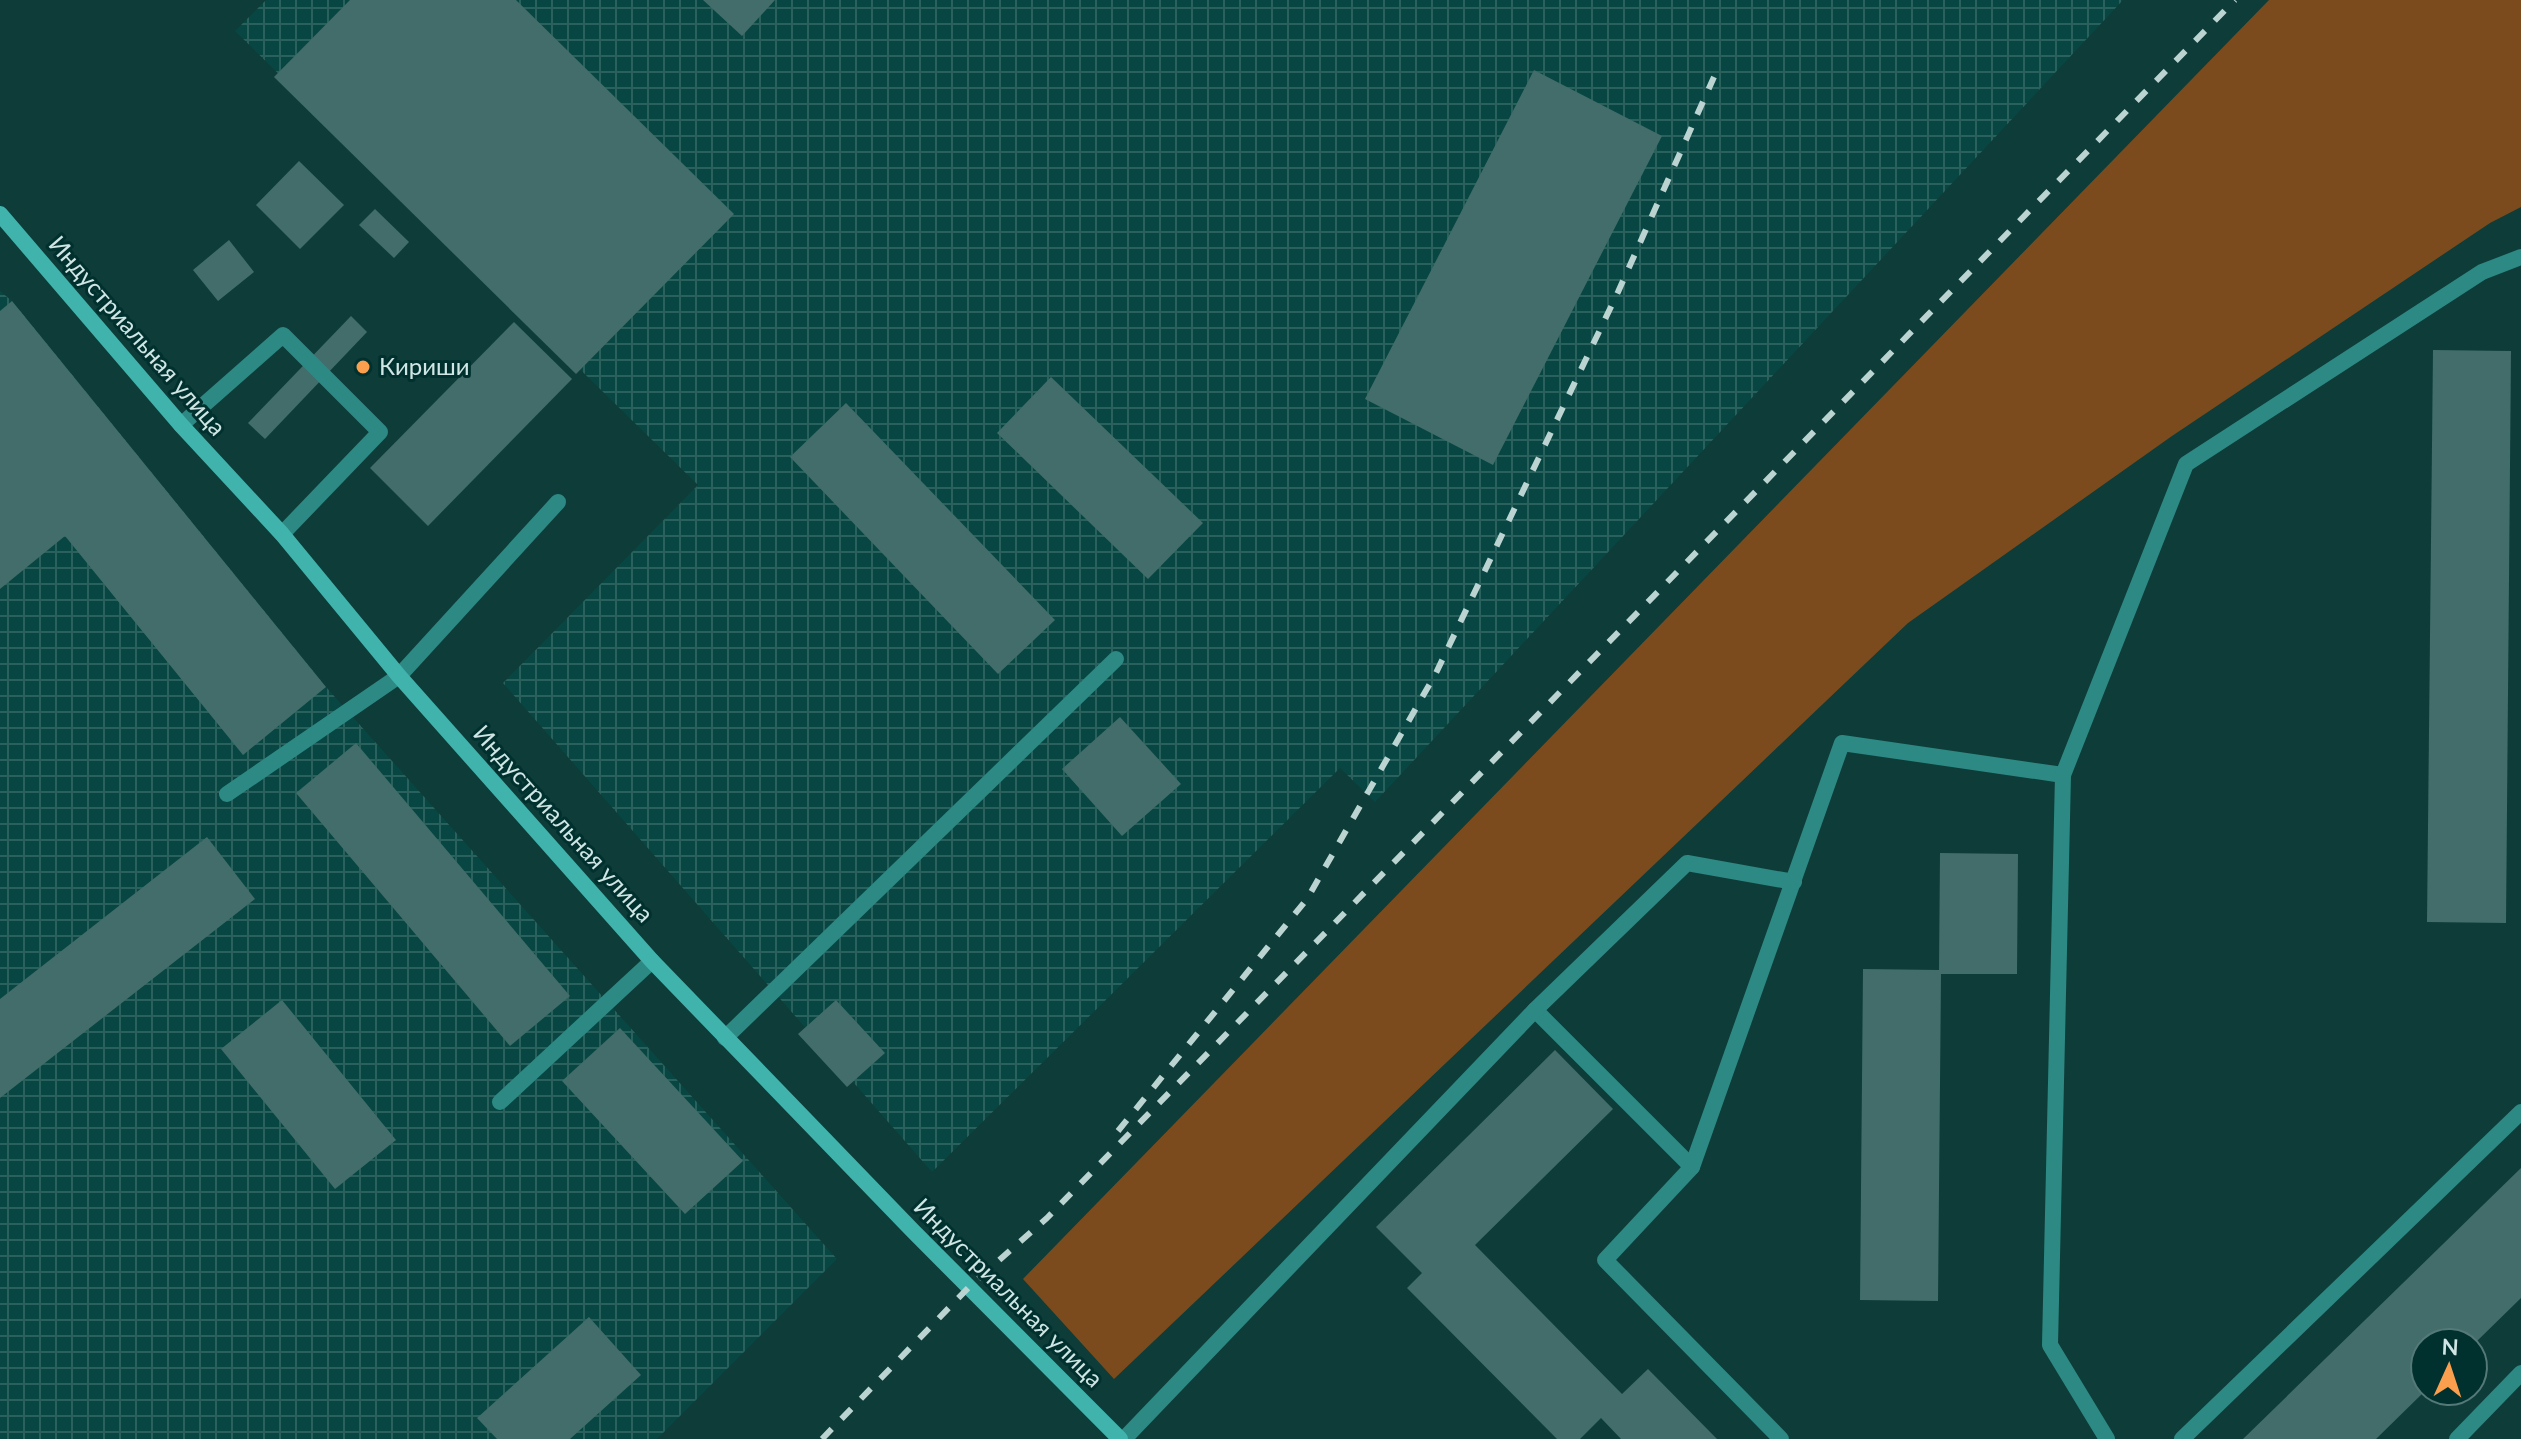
<svg xmlns="http://www.w3.org/2000/svg" width="2521" height="1439" font-family="Lato,sans-serif">
  <style>
    .industrial { fill: url(#industrial-grid) }
    .grass { fill: #7c4b1d }
    .building { fill: #426d6a }
    .lines { fill: none; stroke-linecap: round; stroke-linejoin: round }
    .service { stroke: #2d8983; stroke-width: 16 }
    .secondary { stroke: #40b3ac; stroke-width: 16 }
    .rail { stroke: #bbd4d2; stroke-width: 6; stroke-dasharray: 14 14; stroke-linecap: butt }
    .poi-dot { fill: #f99f4d; stroke: #01312f; stroke-width: 3 }
    .labels { text-anchor: middle; stroke-width: 6; stroke-linejoin: round; paint-order: stroke }
    .street-label { font-size: 24px; fill: #d0e6e4; stroke: #01312f }
    .poi-label { font-size: 24px; fill: #d0e6e4; stroke: #01312f; text-anchor: start }
  </style>
  <defs>
    <pattern id="industrial-grid" width="8" height="8" patternUnits="userSpaceOnUse" patternTransform="scale(2)"><rect width="8" height="8" fill="#074642"/><path d="M0 4h8M4 0v8" fill="none" stroke="#2a615d"/></pattern>
  </defs>
  <rect width="100%" height="100%" fill="#0e3c39"/>
  <g class="industrial">
    <path d="M266 0H2123L1375 802 1340 768 932 1172 503 683 698 485 235 31Z"/>
    <path d="M0 291 12 301 326 687 837 1259 657 1439H0Z"/>
  </g>
  <path class="grass" d="M2269 0H2521V207L2490 223 2172 436 1908 623 1114 1379 1023 1279Z"/>
  <g class="building">
    <path d="M350 0H516L734 214 576 374 274 77Z"/>
    <path d="M703 0H775L742 36Z"/>
    <path d="M1534 70 1662 136 1493 465 1365 399Z"/>
    <path d="M299 161 344 205 300 249 256 205Z"/>
    <path d="M375 209 409 242 394 258 359 225Z"/>
    <path d="M229 240 254 272 218 301 193 270Z"/>
    <path d="M12 301 326 687 243 755 65 536 0 589V311Z"/>
    <path d="M351 316 367 332 265 439 248 423Z"/>
    <path d="M514 322 572 379 428 526 370 468Z"/>
    <path d="M2433 350 2511 351 2506 923 2427 922Z"/>
    <path d="M1051 377 1203 523 1148 579 997 433Z"/>
    <path d="M846 403 1055 620 998 674 790 457Z"/>
    <path d="M1120 717 1181 784 1122 836 1062 769Z"/>
    <path d="M356 743 570 996 510 1046 296 793Z"/>
    <path d="M207 837 255 899 0 1098V999Z"/>
    <path d="M1940 853 2018 854 2017 974H1941L1938 1301 1860 1300 1863 969 1939 970Z"/>
    <path d="M282 1000 396 1140 335 1189 221 1049Z"/>
    <path d="M836 1000 885 1053 847 1087 798 1034Z"/>
    <path d="M620 1028 743 1161 685 1214 562 1081Z"/>
    <path d="M1555 1050 1613 1109 1475 1245 1622 1394 1648 1369 1717 1439H1621L1601 1418 1580 1439H1557L1407 1288 1422 1273 1376 1227Z"/>
    <path d="M2521 1168V1298L2475 1343H2425V1391L2376 1439H2243Z"/>
    <path d="M589 1317 641 1375 570 1439H497L477 1418Z"/>
  </g>
  <g class="lines">
    <g class="service">
      <path d="M181 425 283 335 380 432 282 534"/>
      <path d="M227 794 399 676 558 502"/>
      <path d="M1535 1010 1692 1167 1605 1260 1781 1439"/>
      <path d="M725 1038 1116 659"/>
      <path d="M500 1102 652 961"/>
      <path d="M1692 1167 1842 743 2063 775"/>
      <path d="M1124 1439 1535 1010 1687 863 1794 882"/>
      <path d="M2107 1439 2050 1345 2063 775 2186 464 2482 272 2521 257"/>
      <path d="M2182 1439 2521 1112"/>
      <path d="M2457 1439 2521 1373"/>
    </g>
    <path class="secondary" d="M0 214 181 425 282 534 399 676 652 961 913 1231 1120 1439"/>
    <g class="rail">
      <path d="M1118 1131 1307 899 1436 673 1618 292 1714 77"/>
      <path d="M822 1439 970 1286 1047 1218 2235 0"/>
    </g>
  </g>
  <circle class="poi-dot" cx="363" cy="367" r="8"/>
  <g class="labels">
    <g class="street-label">
      <text transform="translate(137 336) rotate(49)" y="8">Индустриальная улица</text>
      <text transform="translate(563 824) rotate(48)" y="8">Индустриальная улица</text>
      <text transform="translate(1008 1293) rotate(45)" y="8">Индустриальная улица</text>
    </g>
    <g class="poi-label">
      <text x="379" y="375">Кириши</text>
    </g>
  </g>
  <g transform="translate(2449 1367) rotate(3)"><circle r="38" fill="#01312f" stroke="#547977" stroke-width="2"/>
  <path d="M0-6L14 30L0 20L-14 30Z" fill="#f99f4d"/>
  <text y="-12" font-size="22" font-weight="bold" text-anchor="middle" fill="#d0e6e4">N</text>
  </g>
</svg>
